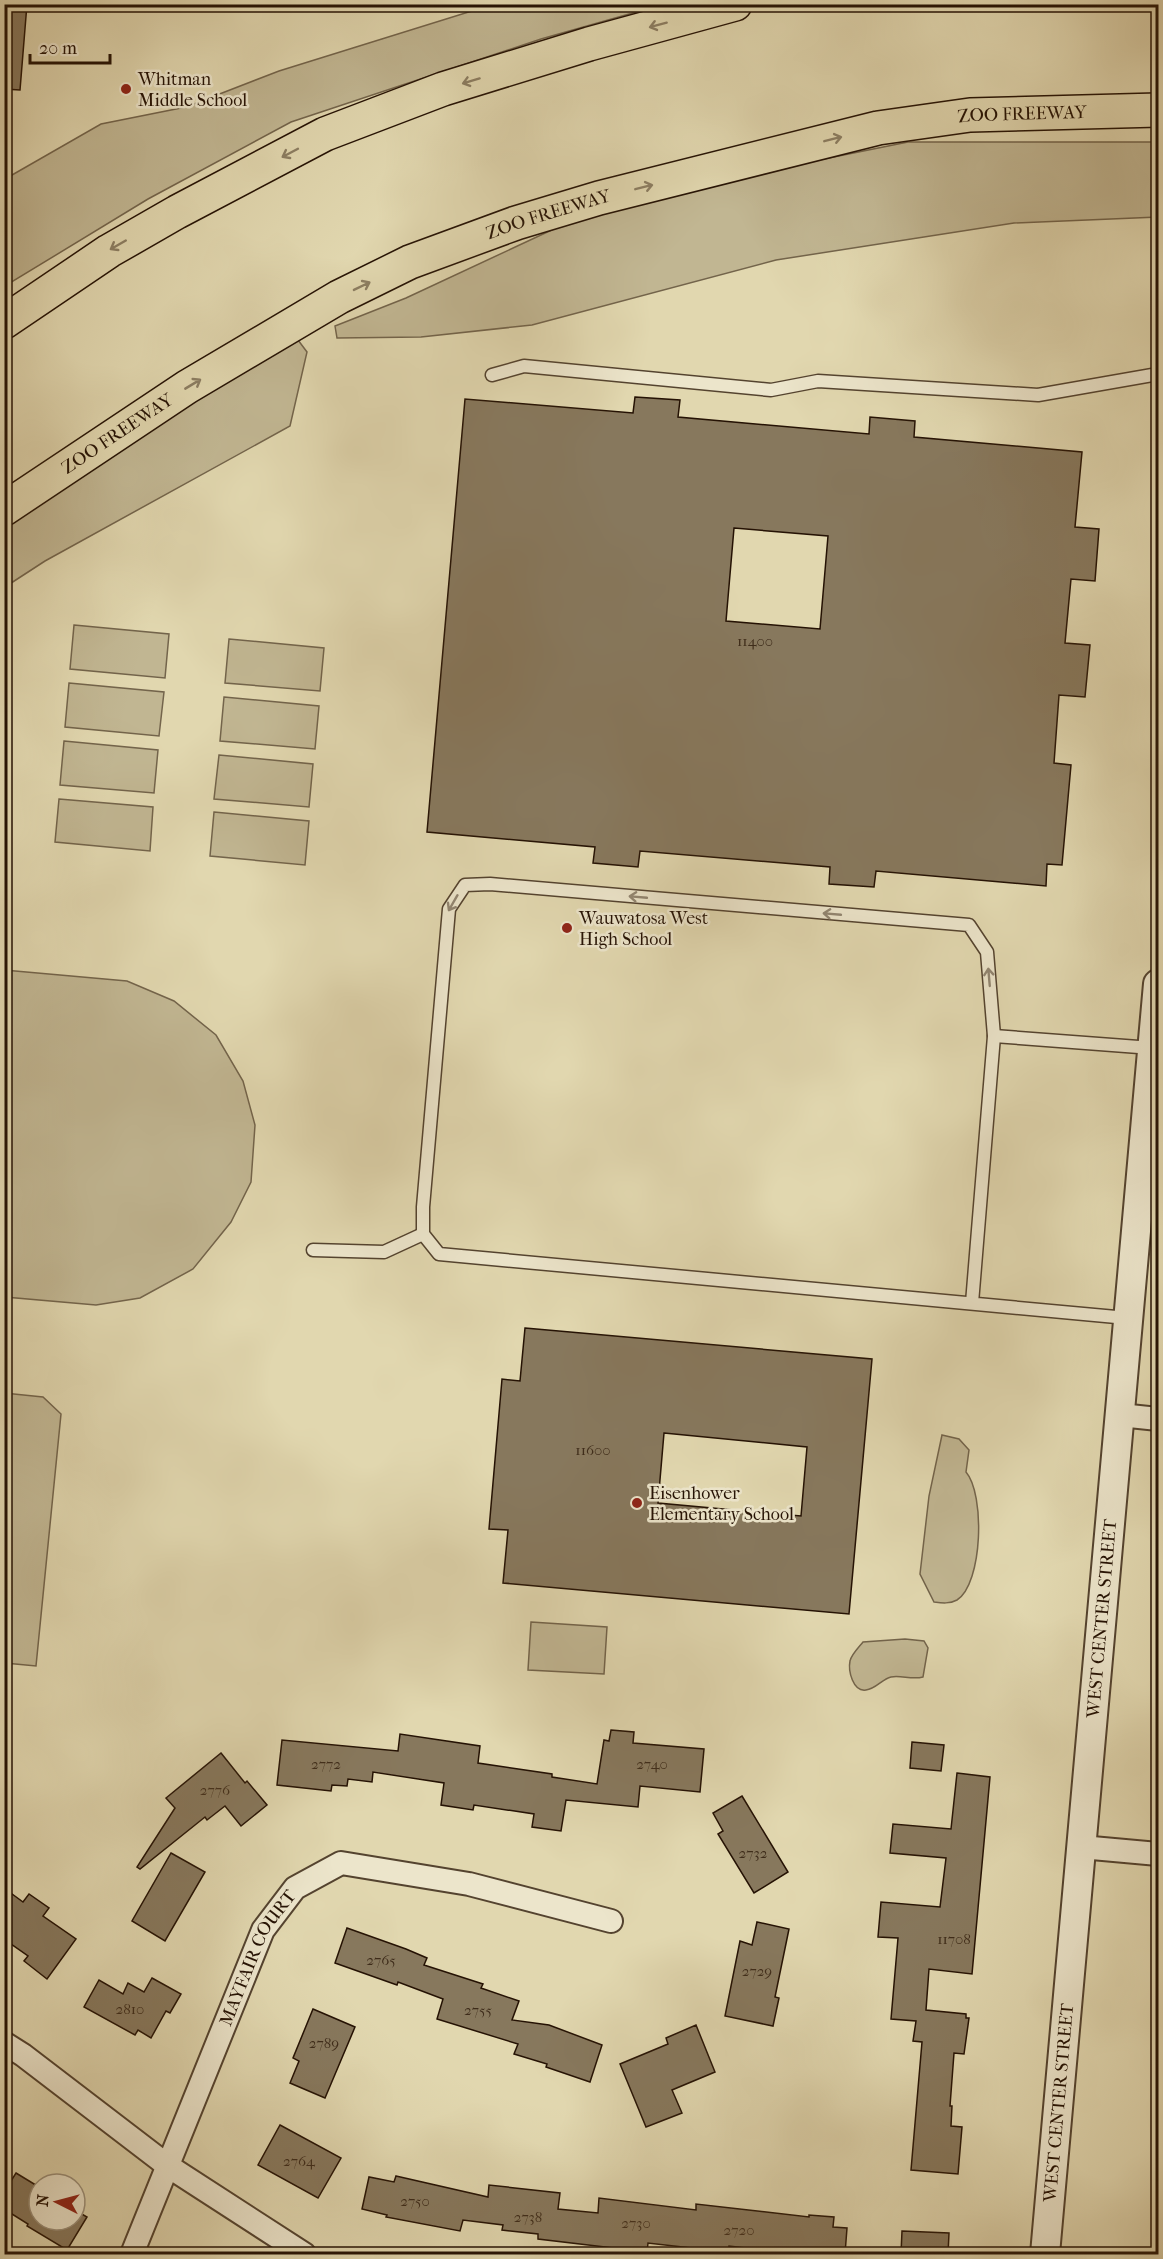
<svg xmlns="http://www.w3.org/2000/svg" width="1163" height="2259" font-family="'IM FELL French Canon',serif">
  <style>
    .green { fill: #c1b692; stroke: #73644b; stroke-width: 1.5 }
    .building { fill: #87785d; stroke: #251204; stroke-width: 1.5; fill-rule: evenodd }
    .lines { fill: none; stroke-linecap: round; stroke-linejoin: round }
    .service-casing { stroke: #54432f; stroke-width: 15 }
    .minor-casing { stroke: #54432f; stroke-width: 26 }
    .tertiary-casing { stroke: #54432f; stroke-width: 32 }
    .motorway-casing { stroke: #251204; stroke-width: 36 }
    .service { stroke: #ece5cb; stroke-width: 12 }
    .minor { stroke: #ece5cb; stroke-width: 22 }
    .tertiary { stroke: #ece5cb; stroke-width: 28 }
    .motorway { stroke: #e1d7af; stroke-width: 33 }
    .oneway { stroke: #8c7e62 }
    .oneway2 { stroke: #928671 }
    .poi-dot { fill: #8f2418; stroke: #ece5cb; stroke-width: 2 }
    .labels { text-anchor: middle; stroke-width: 5; stroke-linejoin: round; paint-order: stroke }
    .number-label { font-size: 15px; fill: #3e2c1a }
    .poi-label { font-size: 18px; fill: #251204; stroke: #ece5cb; text-anchor: start }
    .street-label { font-size: 18px; fill: #251204; stroke: #ece5cb }
  </style>
  <rect width="100%" height="100%" fill="#e1d7af"/>
  <filter id="stains"><feTurbulence type="fractalNoise" baseFrequency=".00333" numOctaves="4"/><feColorMatrix values="0 0 0 0 .2 0 0 0 0 .09 0 0 0 0 .02 0 0 0 .5 -.17"/></filter>
  <radialGradient id="worn" r=".72"><stop offset=".6" stop-color="#630" stop-opacity="0"/><stop offset="1" stop-color="#630" stop-opacity=".3"/></radialGradient>
  <g class="green">
    <path d="M491 5H661L541 39 291 122 148 199 5 286V179L101 124 186 107 279 71Z"/>
    <path d="M908 142H1158V217L1014 223 776 260 532 325 421 337 337 338 335 326 406 298 586 214 734 177Z"/>
    <path d="M295 336 307 352 290 426 45 561 5 587V525Z"/>
    <path d="M74 625 169 634 165 678 70 669Z"/>
    <path d="M229 639 324 648 320 691 225 683Z"/>
    <path d="M69 683 164 692 159 736 65 727Z"/>
    <path d="M224 697 319 706 315 749 220 741Z"/>
    <path d="M64 741 158 750 154 793 60 785Z"/>
    <path d="M219 755 313 764 309 807 214 799Z"/>
    <path d="M59 799 153 807 150 851 55 842Z"/>
    <path d="M214 812 309 821 305 865 210 856Z"/>
    <path d="M4 970 127 981 174 1001 216 1035 243 1081 255 1125 251 1182 231 1222 193 1269 140 1298 96 1305 5 1297Z"/>
    <path d="M4 1393 43 1397 61 1414 36 1666 5 1663Z"/>
    <path d="M942 1435 959 1439 969 1450 966 1472C985 1494 983 1583 957 1600 950 1604 942 1603 934 1602L920 1574 929 1496Z"/>
    <path d="M531 1622 607 1627 604 1674 528 1670Z"/>
    <path d="M905 1639 924 1641 928 1648 923 1677C912 1680 901 1675 891 1677 882 1679 876 1689 866 1690 853 1692 848 1671 850 1661 851 1655 859 1647 863 1642Z"/>
  </g>
  <g class="building">
    <path d="M4 4H27L20 90 4 89Z"/>
    <path d="M635 397 680 400 678 417 869 434 870 417 915 421 914 437 1082 452 1075 527 1099 529 1095 581 1071 579 1065 643 1090 645 1085 697 1059 695 1054 763 1071 765 1062 865 1047 864 1046 886 876 871 874 887 829 884 830 867 640 851 638 867 593 863 595 847 427 832 465 399 633 413ZM734 528 828 536 820 629 726 621Z"/>
    <path d="M525 1328 872 1359 849 1614 503 1583 508 1530 489 1529 502 1379 520 1381ZM664 1433 807 1447 801 1516 658 1503Z"/>
    <path d="M611 1730 634 1732 633 1743 704 1749 700 1792 640 1786 638 1807 566 1800 561 1831 532 1827 534 1814 474 1805 473 1810 441 1805 444 1783 373 1772 372 1782 348 1779 347 1786 332 1785 331 1791 277 1785 282 1740 398 1751 400 1734 480 1746 478 1763 552 1774V1777L597 1784 604 1740 609 1741Z"/>
    <path d="M912 1742 944 1745 941 1771 910 1768Z"/>
    <path d="M221 1753 245 1783 247 1781 267 1805 241 1826 225 1806 207 1820 205 1817 140 1869 137 1867 175 1808 166 1798Z"/>
    <path d="M957 1773 990 1777 972 1974 929 1969 926 2010 966 2014V2018H969L964 2054 954 2053 950 2106H952L951 2126 962 2127 958 2174 911 2170 922 2042 913 2041 916 2021 891 2019 898 1938 878 1937 881 1902 940 1907 946 1858 890 1853 893 1824 951 1829Z"/>
    <path d="M742 1796 788 1872 754 1893 718 1834 723 1831 713 1813Z"/>
    <path d="M171 1853 205 1872 165 1941 132 1921Z"/>
    <path d="M4 1888 23 1902 29 1894 49 1908 43 1916 76 1939 47 1979 24 1961 28 1956 4 1939Z"/>
    <path d="M757 1922 789 1929 775 1997 779 1998 773 2026 725 2016 740 1941 752 1945Z"/>
    <path d="M347 1928 406 1949 427 1958 424 1965 483 1984 481 1988 519 2001 512 2020 549 2025 602 2045 590 2082 546 2067 547 2064 514 2054 518 2044 437 2019 443 1999 398 1982 397 1985 335 1963Z"/>
    <path d="M152 1978 181 1994 170 2013 166 2011 151 2038 138 2030 135 2035 84 2007 99 1980 123 1994 128 1983 144 1992Z"/>
    <path d="M313 2009 355 2027 325 2098 290 2083 299 2061 293 2058Z"/>
    <path d="M696 2025 715 2072 672 2090 682 2113 646 2127 620 2064 668 2044 666 2038Z"/>
    <path d="M280 2125 341 2158 318 2198 258 2165Z"/>
    <path d="M16 2173 39 2187V2220H75V2210L87 2217 67 2250 27 2226 28 2224 4 2209V2192Z"/>
    <path d="M396 2176 488 2197 489 2185 560 2193 558 2209 598 2213 599 2198 696 2210V2204L809 2217V2215L834 2217 833 2227 847 2228 845 2254H800L729 2246 728 2254H691V2248L648 2243 647 2252 538 2239V2234L502 2230 503 2225 463 2220 460 2231 386 2217 387 2215 362 2209 369 2177 394 2182Z"/>
    <path d="M902 2231 949 2233 948 2254H901Z"/>
  </g>
  <g class="lines">
    <g class="service-casing">
      <g id="service">
        <path d="M492 375 524 366 771 390 818 381 1038 395 1158 374"/>
        <path d="M994 1036 1152 1048"/>
        <path d="M313 1250 384 1252 423 1234"/>
        <path d="M972 1303 994 1036 987 952 969 925 490 884 465 885 449 909 423 1207V1234L439 1254 1127 1318"/>
      </g>
    </g>
    <g class="minor-casing">
      <g id="minor">
        <path d="M1120 1415 1158 1419"/>
        <path d="M1081 1847 1158 1854"/>
        <path d="M4 2043 23 2055 168 2166 304 2254"/>
        <path id="s1" d="M132 2254 263 1930 295 1888 341 1863 469 1884 611 1921"/>
      </g>
    </g>
    <g class="tertiary-casing">
      <g id="tertiary">
        <path id="s2" d="M1045 2254 1158 984"/>
      </g>
    </g>
    <g class="motorway-casing">
      <g id="motorway">
        <path d="M4 322 109 251 177 212 325 134 443 89 589 44 735 4"/>
        <path id="s3" d="M4 509 187 387 339 297 410 262 516 223 599 198 878 128 970 115 1158 110"/>
      </g>
    </g>
    <use href="#service" class="service"/>
    <use href="#minor" class="minor"/>
    <use href="#tertiary" class="tertiary"/>
    <use href="#motorway" class="motorway"/>
  </g>
  <defs><path id="oneway-shaft" d="M-6 0H5M1.5-3L5.5 0L1.5 3" fill="none" stroke-width="1.6" stroke-linecap="round" stroke-linejoin="round" transform="scale(1.5)"/></defs>
  <g class="oneway">
    <use href="#oneway-shaft" transform="translate(658 25) rotate(165)"/>
    <use href="#oneway-shaft" transform="translate(471 81) rotate(163)"/>
    <use href="#oneway-shaft" transform="translate(833 139) rotate(-14)"/>
    <use href="#oneway-shaft" transform="translate(290 153) rotate(152)"/>
    <use href="#oneway-shaft" transform="translate(644 187) rotate(-14)"/>
    <use href="#oneway-shaft" transform="translate(118 245) rotate(150)"/>
    <use href="#oneway-shaft" transform="translate(362 286) rotate(-26)"/>
    <use href="#oneway-shaft" transform="translate(193 384) rotate(-31)"/>
  </g>
  <g class="oneway2">
    <use href="#oneway-shaft" transform="translate(638 897) rotate(-175)"/>
    <use href="#oneway-shaft" transform="translate(453 903) rotate(120)"/>
    <use href="#oneway-shaft" transform="translate(832 914) rotate(-175)"/>
    <use href="#oneway-shaft" transform="translate(989 977) rotate(-95)"/>
  </g>
  <g class="poi-dot">
    <circle cx="126" cy="89" r="6"/>
    <circle cx="567" cy="928" r="6"/>
    <circle cx="637" cy="1503" r="6"/>
  </g>
  <g class="labels">
    <g class="number-label">
      <text x="755" y="646">11400</text>
      <text x="593" y="1455">11600</text>
      <text x="326" y="1769">2772</text>
      <text x="652" y="1769">2740</text>
      <text x="215" y="1795">2776</text>
      <text x="753" y="1858">2732</text>
      <text x="954" y="1944">11708</text>
      <text x="381" y="1965">2765</text>
      <text x="757" y="1976">2729</text>
      <text x="130" y="2014">2810</text>
      <text x="478" y="2015">2755</text>
      <text x="324" y="2048">2789</text>
      <text x="299" y="2166">2764</text>
      <text x="415" y="2206">2750</text>
      <text x="528" y="2222">2738</text>
      <text x="636" y="2228">2730</text>
      <text x="739" y="2235">2720</text>
    </g>
    <g class="poi-label">
      <text x="138" y="85">Whitman<tspan x="138" dy="21">Middle School</tspan></text>
      <text x="579" y="924">Wauwatosa West<tspan x="579" dy="21">High School</tspan></text>
      <text x="649" y="1499">Eisenhower<tspan x="649" dy="21">Elementary School</tspan></text>
    </g>
    <g class="street-label">
      <text dy="6" stroke="none"><textPath href="#s3" startOffset="1108">ZOO FREEWAY</textPath></text>
      <text dy="6" stroke="none"><textPath href="#s3" startOffset="622">ZOO FREEWAY</textPath></text>
      <text dy="6" stroke="none"><textPath href="#s3" startOffset="136">ZOO FREEWAY</textPath></text>
      <text dy="6" stroke="none"><textPath href="#s2" startOffset="638">WEST CENTER STREET</textPath></text>
      <text dy="6" stroke="none"><textPath href="#s1" startOffset="322">MAYFAIR COURT</textPath></text>
      <text dy="6" stroke="none"><textPath href="#s2" startOffset="152">WEST CENTER STREET</textPath></text>
    </g>
  </g>
  <rect width="1163" height="2259" fill="none" stroke="#e1d7af" stroke-width="24"/>
  <rect x="6" y="6" width="1151" height="2247" fill="none" stroke="#251204" stroke-width="3"/>
  <rect x="12" y="12" width="1139" height="2235" fill="none" stroke="#251204" stroke-width="1.5"/>
  <g transform="translate(57 2202) rotate(276)"><circle r="28" fill="#ece5cb" stroke="#9c917b" stroke-width="1.5"/>
  <path d="M0-4.5L10 22L0 15L-10 22Z" fill="#8f2418"/>
  <text y="-9" font-size="16" font-weight="bold" text-anchor="middle" fill="#251204">N</text>
  </g>
  <path d="M30 54v9h80v-9" fill="none" stroke="#251204" stroke-width="3"/>
  <text x="39" y="54" font-size="18" fill="#251204" stroke="#ece5cb" stroke-width="4.5" paint-order="stroke">20 m</text>
  <rect width="100%" height="100%" filter="url(#stains)"/>
  <rect width="100%" height="100%" fill="url(#worn)"/>
</svg>
